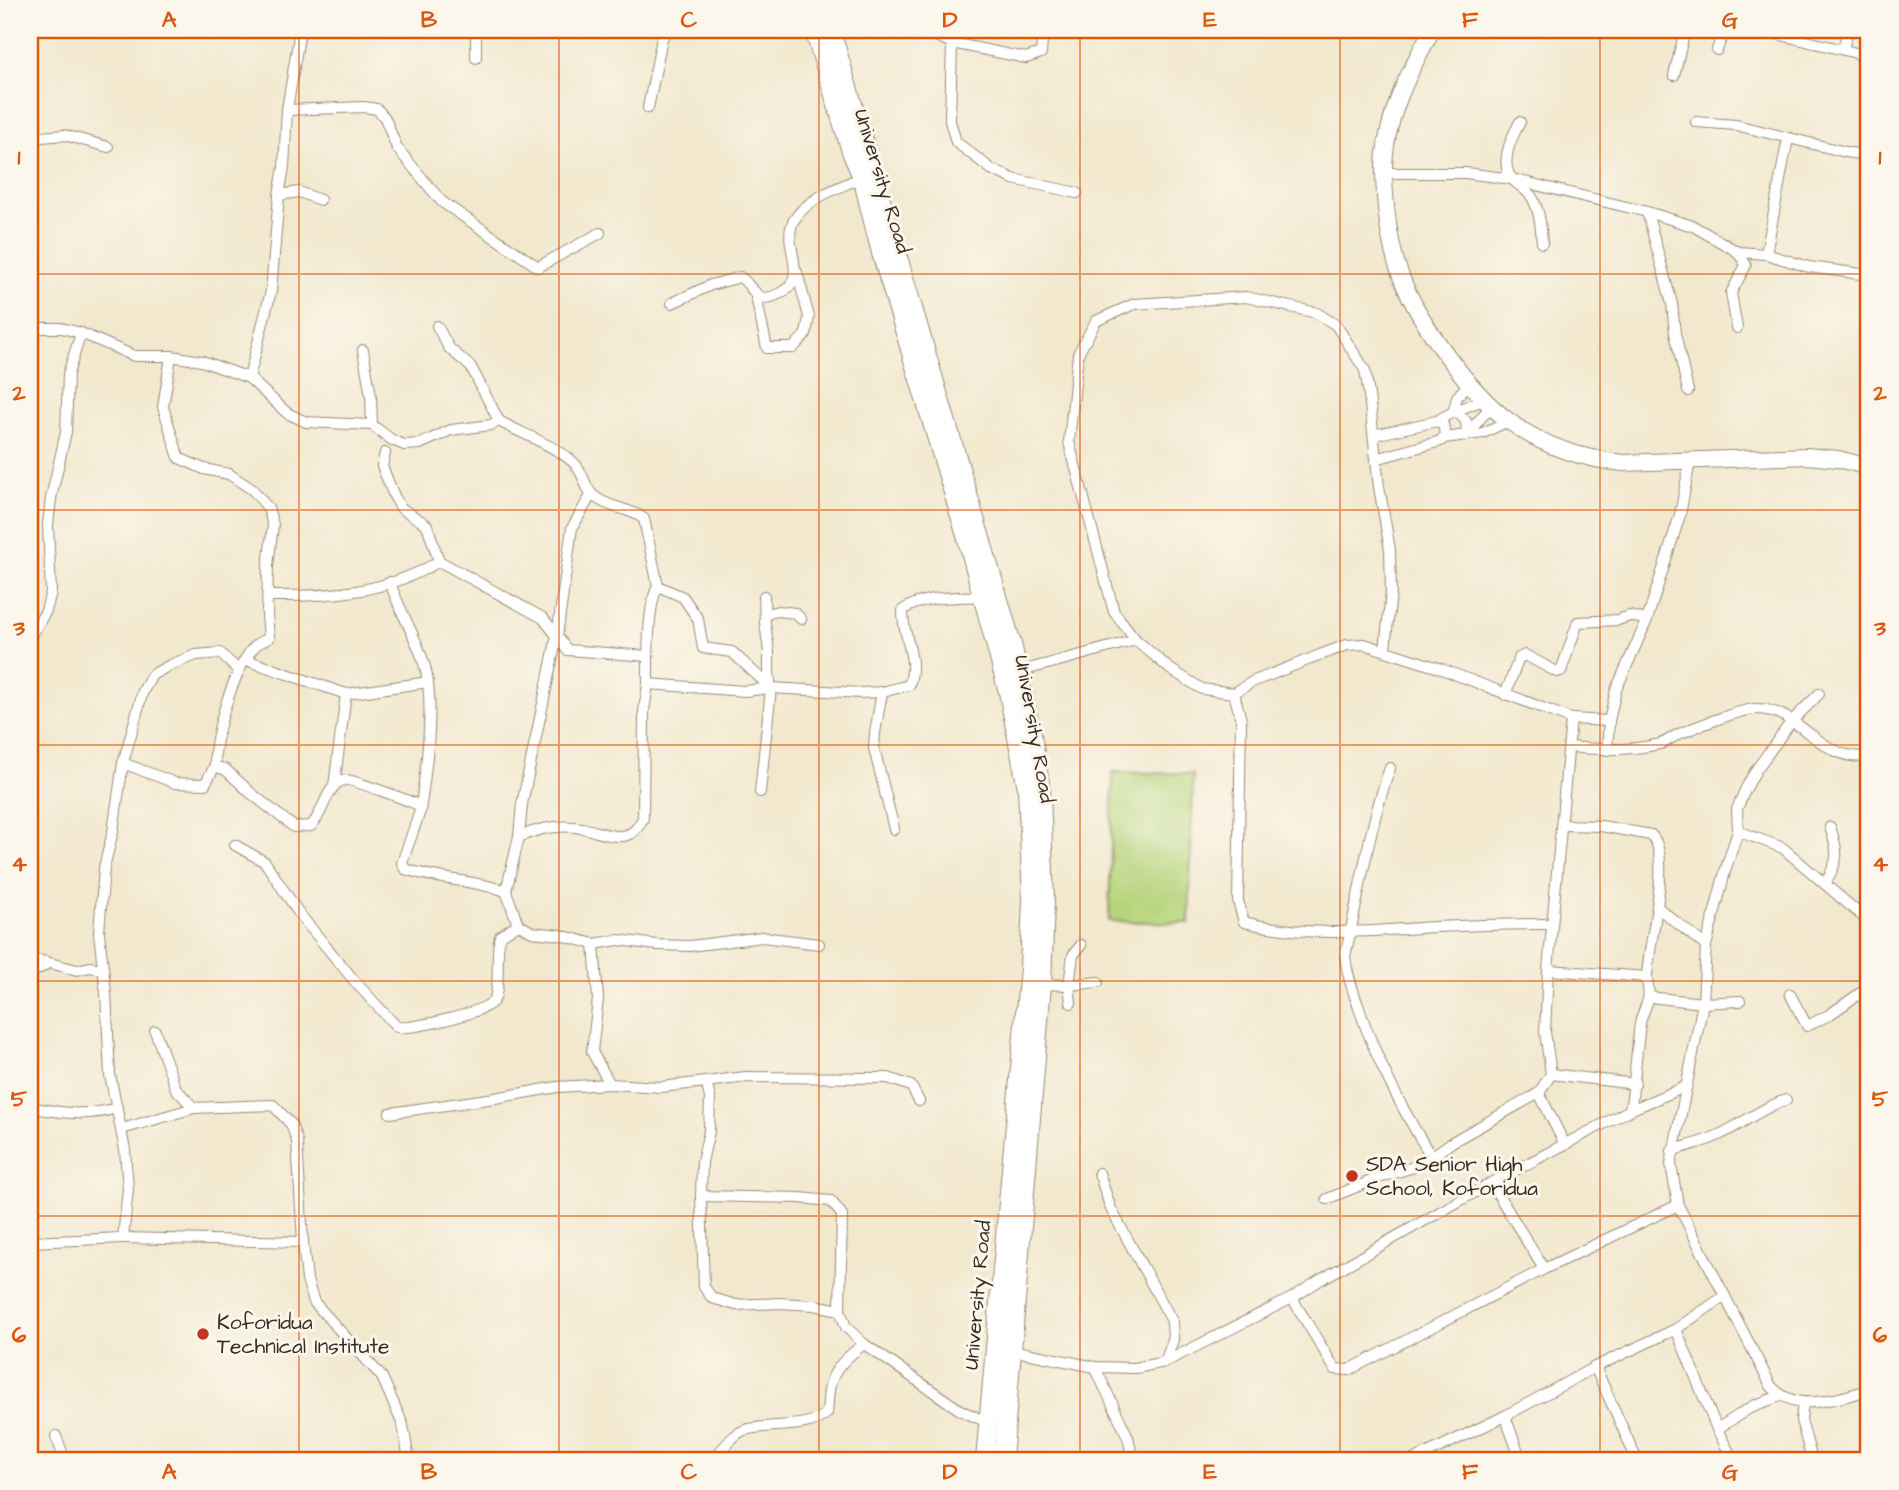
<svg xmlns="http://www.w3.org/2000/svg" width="1899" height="1490" font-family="'Architects Daughter',sans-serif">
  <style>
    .green { fill: #b6d47b; stroke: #787f4c; stroke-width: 2 }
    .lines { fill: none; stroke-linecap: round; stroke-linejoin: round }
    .street-casing { stroke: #968976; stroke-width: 12 }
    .primary-casing { stroke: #968976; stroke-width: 18 }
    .highway-casing { stroke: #968976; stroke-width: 20 }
    .street { stroke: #fff; stroke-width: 10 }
    .primary { stroke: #fff; stroke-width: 16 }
    .highway { stroke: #fff; stroke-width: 18 }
    .grid { fill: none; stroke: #df570d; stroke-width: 2; stroke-opacity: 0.55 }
    .poi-dot { fill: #c8321e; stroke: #fbf7ec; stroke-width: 2.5 }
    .labels { text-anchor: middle; stroke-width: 6; stroke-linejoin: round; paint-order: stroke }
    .street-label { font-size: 21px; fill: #3b2a1e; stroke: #fbf7ec }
    .poi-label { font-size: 21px; fill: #3b2a1e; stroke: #fbf7ec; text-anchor: start }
    .neatline { fill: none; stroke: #df570d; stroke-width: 2.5 }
    .grid-label { font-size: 23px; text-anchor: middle; font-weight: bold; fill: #df570d }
  </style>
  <rect width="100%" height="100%" fill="#fbf7ec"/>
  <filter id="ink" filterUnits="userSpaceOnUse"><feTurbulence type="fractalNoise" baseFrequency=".0143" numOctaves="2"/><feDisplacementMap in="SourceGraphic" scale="14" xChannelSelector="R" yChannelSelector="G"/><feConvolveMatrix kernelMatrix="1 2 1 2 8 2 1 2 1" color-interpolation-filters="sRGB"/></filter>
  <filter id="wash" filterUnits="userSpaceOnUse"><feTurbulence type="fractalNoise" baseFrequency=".00686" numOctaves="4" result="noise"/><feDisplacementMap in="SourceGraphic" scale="28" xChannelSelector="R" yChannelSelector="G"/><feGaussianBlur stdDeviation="1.57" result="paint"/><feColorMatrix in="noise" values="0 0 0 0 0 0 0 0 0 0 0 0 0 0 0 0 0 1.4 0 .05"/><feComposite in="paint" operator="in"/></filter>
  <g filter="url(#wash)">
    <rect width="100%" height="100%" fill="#f2e8ce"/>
    <path class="green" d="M1113 772 1193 774 1189 923 1109 921Z"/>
  </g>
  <g filter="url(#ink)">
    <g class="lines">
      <g class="street-casing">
        <g id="street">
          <path d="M476 30V58"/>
          <path d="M923 30 952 43 1026 58 1041 53 1043 30"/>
          <path d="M1760 30 1869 56"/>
          <path d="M30 32 31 30"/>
          <path d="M952 43 950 121 956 142 991 169 1013 179 1077 193"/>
          <path d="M1843 49 1848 30"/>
          <path d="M1717 50 1724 30"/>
          <path d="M1674 75 1685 30"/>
          <path d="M648 108 662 38 667 30"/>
          <path d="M287 110 364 107 377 109 385 118 397 148 442 202 538 267 600 233"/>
          <path d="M1520 122C1511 138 1499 165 1513 180 1519 186 1529 191 1533 199 1540 213 1541 228 1542 243"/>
          <path d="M1696 122 1736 125 1850 153 1861 154 1869 152"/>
          <path d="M30 138 64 135 108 147"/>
          <path d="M1384 173H1466L1512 179 1647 212 1693 226 1738 252 1766 254 1809 267 1869 275"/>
          <path d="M279 195 299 192 320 200"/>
          <path d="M1647 212 1672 304 1675 333 1688 391"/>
          <path d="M1766 254 1788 138"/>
          <path d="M755 292 767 348H793L806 334 809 317 797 272"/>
          <path d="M672 303 711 285 740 277C748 282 751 291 759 296 764 299 769 298 774 296 816 280 779 246 794 220 808 197 839 188 862 177"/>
          <path d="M437 326 449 348 471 367 499 421"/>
          <path d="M1737 328 1731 293 1746 265 1738 252"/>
          <path d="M30 331 42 328H61L81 333 134 356H171L202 361 249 378 287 413 306 422 372 425 392 440 404 445 420 444 451 430 491 425 499 421C520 433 561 448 576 465 584 474 585 490 595 497 610 509 629 507 644 519L658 586 683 597 698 619 703 648 732 652 771 688"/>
          <path d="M363 350 371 396 372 425"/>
          <path d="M171 356 163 407 179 458 204 469 229 474 253 490 268 508 273 525 268 566 267 614 269 638C265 640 258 643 255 646 234 668 213 736 215 766L226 770 252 794 294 827 311 826C323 814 324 795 336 784 338 782 342 780 346 780 351 779 410 801 418 805L420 811 402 863 405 869C438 880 473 880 506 891"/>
          <path d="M249 378 271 291 279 195 284 167 287 110 300 30"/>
          <path d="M1454 409 1457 397 1470 382"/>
          <path d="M1454 409 1466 421 1467 434"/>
          <path d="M1437 421C1453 410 1469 406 1486 399"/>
          <path d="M1467 434 1492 405"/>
          <path d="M1374 435 1437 421 1443 424 1445 434 1441 441 1376 459"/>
          <path d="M1444 438 1483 433 1508 421"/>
          <path d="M385 453 382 466 394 496 401 508 427 525 439 561 543 618 557 636 522 804 519 837 506 891 518 924 532 932 560 935 594 944 618 940 657 945 690 946 762 937 819 944"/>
          <path d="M591 495 572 528 557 636 567 650 648 656"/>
          <path d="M390 582C399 611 417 637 425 667 435 705 426 771 420 811"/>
          <path d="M268 596C325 597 389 593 439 561"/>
          <path d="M765 614 778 611 795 613 801 619"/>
          <path d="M30 637 46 611 51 592 48 525 51 498 66 432 68 374 81 333"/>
          <path d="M246 660 346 694"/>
          <path d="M239 671 220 653 196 655 170 665 152 675 143 691 123 763 113 831 104 868 99 933 106 993 110 1075 125 1150 128 1189 123 1238 303 1242 307 1280 314 1302 382 1377 403 1425 409 1460"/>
          <path d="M1018 672 1136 640"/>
          <path d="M648 684C648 660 647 606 658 586"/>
          <path d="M882 692 875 733 874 748 894 829"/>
          <path d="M1234 693 1202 689 1170 669 1136 640 1114 612 1069 442 1078 354 1096 321 1134 304 1246 297 1317 313 1336 325 1365 370 1369 395 1379 487 1390 550 1391 592 1385 649"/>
          <path d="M1819 694 1791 722 1756 770 1745 790 1737 809 1738 831 1726 868 1706 946 1703 1003 1671 1164 1678 1205 1771 1386C1797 1415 1836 1398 1869 1390"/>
          <path d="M1505 695 1519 658 1525 655 1557 672 1561 671 1578 622 1618 620 1630 616 1647 620"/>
          <path d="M1570 747C1599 750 1630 751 1660 744 1667 742 1672 737 1679 734 1693 728 1742 709 1755 709 1799 707 1822 764 1869 756"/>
          <path d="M1607 750 1609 721"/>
          <path d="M123 763 175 783 205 784 215 766"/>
          <path d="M1390 768C1368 830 1360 893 1345 956 1347 975 1353 991 1359 1008 1377 1062 1402 1109 1432 1158"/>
          <path d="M334 786 346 694 428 682"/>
          <path d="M760 792 771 688 769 674V652L765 623 764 596"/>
          <path d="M1563 825 1601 826 1651 835C1674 856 1647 947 1647 978 1647 985 1650 992 1648 999 1646 1008 1641 1015 1640 1024 1636 1053 1635 1082 1630 1110"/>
          <path d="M1738 831 1783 848 1869 922"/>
          <path d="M519 837C539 828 560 824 582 828 606 833 630 848 643 818L644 711 648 684 745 691 771 688 861 693 882 692 909 685C919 658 902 637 903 610 923 595 958 598 982 596"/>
          <path d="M235 845 265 862 300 915 357 984 397 1027C411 1030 488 1012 494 1000 501 987 495 954 500 936L518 924"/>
          <path d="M1826 883C1839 858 1839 853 1830 827"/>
          <path d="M1657 907 1706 946"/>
          <path d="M1552 924C1513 924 1474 925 1435 927 1371 931 1307 938 1244 922L1238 901 1241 720 1234 693 1252 682 1320 655 1347 645 1364 644 1439 668 1571 719 1609 721 1616 690 1647 620 1680 515 1690 461"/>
          <path d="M594 944 598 999 592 1052 610 1084"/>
          <path d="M30 958 77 970 90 967 102 969"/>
          <path d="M1548 970 1647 977"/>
          <path d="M30 974 47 964"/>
          <path d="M1042 984 1069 985 1073 955 1081 945"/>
          <path d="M1790 994 1807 1026 1829 1015 1869 987"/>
          <path d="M1649 997 1703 1003 1740 1001"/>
          <path d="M1071 1003 1069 985 1098 982"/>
          <path d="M155 1031 176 1089 194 1108 273 1105 291 1124 297 1141 303 1242"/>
          <path d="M1551 1074 1635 1084"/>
          <path d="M706 1082 745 1077 888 1078 911 1086 919 1101"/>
          <path d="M30 1107C60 1113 87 1117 117 1108"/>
          <path d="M390 1113 495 1098 557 1087 610 1084 661 1087 706 1082 710 1098 709 1131 702 1162 701 1196 704 1287 712 1298 736 1305 779 1303 814 1305 840 1310 846 1327 864 1344 960 1410 989 1423"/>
          <path d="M122 1129 194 1108"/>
          <path d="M1565 1145 1539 1093 1551 1074 1545 1032 1548 970 1571 719"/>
          <path d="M1672 1151C1688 1145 1706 1142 1721 1134 1743 1124 1762 1107 1786 1100"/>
          <path d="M1099 1173 1111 1209 1172 1321 1173 1340 1165 1362"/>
          <path d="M1491 1183 1544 1269"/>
          <path d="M701 1196 800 1198 831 1201 842 1215 840 1310"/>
          <path d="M1327 1199 1378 1178 1420 1165 1452 1142 1539 1093"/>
          <path d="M30 1242 123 1238"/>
          <path d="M1292 1298 1335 1369 1349 1370 1544 1269 1678 1205"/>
          <path d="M1676 1329 1717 1429 1733 1460"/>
          <path d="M1011 1350 1095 1367 1135 1368 1165 1362 1292 1298 1320 1280 1491 1183 1630 1110 1685 1087"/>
          <path d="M1095 1367 1128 1437 1133 1460"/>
          <path d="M1595 1367 1637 1460"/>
          <path d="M1803 1403 1801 1420 1812 1460"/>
          <path d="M1505 1416 1521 1460"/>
          <path d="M1717 1429 1753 1406 1780 1396"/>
          <path d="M56 1436 65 1460"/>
          <path d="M712 1460C721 1452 733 1433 745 1430 768 1423 809 1430 827 1413 828 1405 828 1398 829 1390 832 1369 848 1356 864 1344"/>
          <path d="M1413 1460 1505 1416 1595 1367 1676 1329 1725 1296"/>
        </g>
      </g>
      <g class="primary-casing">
        <path id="primary" d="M1432 30C1408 73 1383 123 1384 174 1385 209 1389 247 1402 279 1420 324 1470 393 1510 422 1543 446 1582 459 1623 463L1807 456 1838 459 1869 467"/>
      </g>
      <g class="highway-casing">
        <g id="highway">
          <path d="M814 30 852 154 862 177 881 253 967 539 1008 692 1027 788 1032 901 1029 968 985 1460"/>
          <path d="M831 30 1012 644 1032 734 1041 790 1045 902 1042 984 1003 1460"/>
        </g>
      </g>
      <use href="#street" class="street"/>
      <use href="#primary" class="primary"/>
      <use href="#highway" class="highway"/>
    </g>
  </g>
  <path class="grid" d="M299 30V1460M559 30V1460M819 30V1460M1080 30V1460M1340 30V1460M1600 30V1460M30 274H1869M30 510H1869M30 745H1869M30 981H1869M30 1216H1869"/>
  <g class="poi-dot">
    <circle cx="1352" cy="1176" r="7"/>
    <circle cx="203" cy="1334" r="7"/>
  </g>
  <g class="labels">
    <g class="street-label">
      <text transform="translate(883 181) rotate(73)" y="7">University Road</text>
      <text transform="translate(1035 729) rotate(80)" y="7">University Road</text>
      <text transform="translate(977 1295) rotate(-85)" y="7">University Road</text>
    </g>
    <g class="poi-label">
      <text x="1366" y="1171">SDA Senior High<tspan x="1366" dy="24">School, Koforidua</tspan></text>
      <text x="217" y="1329">Koforidua<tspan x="217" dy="24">Technical Institute</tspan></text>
    </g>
  </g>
  <rect width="1899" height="1490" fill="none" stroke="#fbf7ec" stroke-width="77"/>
  <rect x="38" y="38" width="1822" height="1414" class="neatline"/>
  <g class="grid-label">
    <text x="169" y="27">A</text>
    <text x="429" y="27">B</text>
    <text x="689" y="27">C</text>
    <text x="950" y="27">D</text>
    <text x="1210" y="27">E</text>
    <text x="1470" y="27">F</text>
    <text x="1730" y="27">G</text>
    <text x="19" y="164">1</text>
    <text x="1880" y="164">1</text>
    <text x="19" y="400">2</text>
    <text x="1880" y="400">2</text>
    <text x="19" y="635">3</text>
    <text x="1880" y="635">3</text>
    <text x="19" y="871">4</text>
    <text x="1880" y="871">4</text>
    <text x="19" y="1106">5</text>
    <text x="1880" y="1106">5</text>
    <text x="19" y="1342">6</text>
    <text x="1880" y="1342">6</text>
    <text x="169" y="1479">A</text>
    <text x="429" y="1479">B</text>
    <text x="689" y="1479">C</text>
    <text x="950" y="1479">D</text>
    <text x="1210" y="1479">E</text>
    <text x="1470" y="1479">F</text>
    <text x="1730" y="1479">G</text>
  </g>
</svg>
